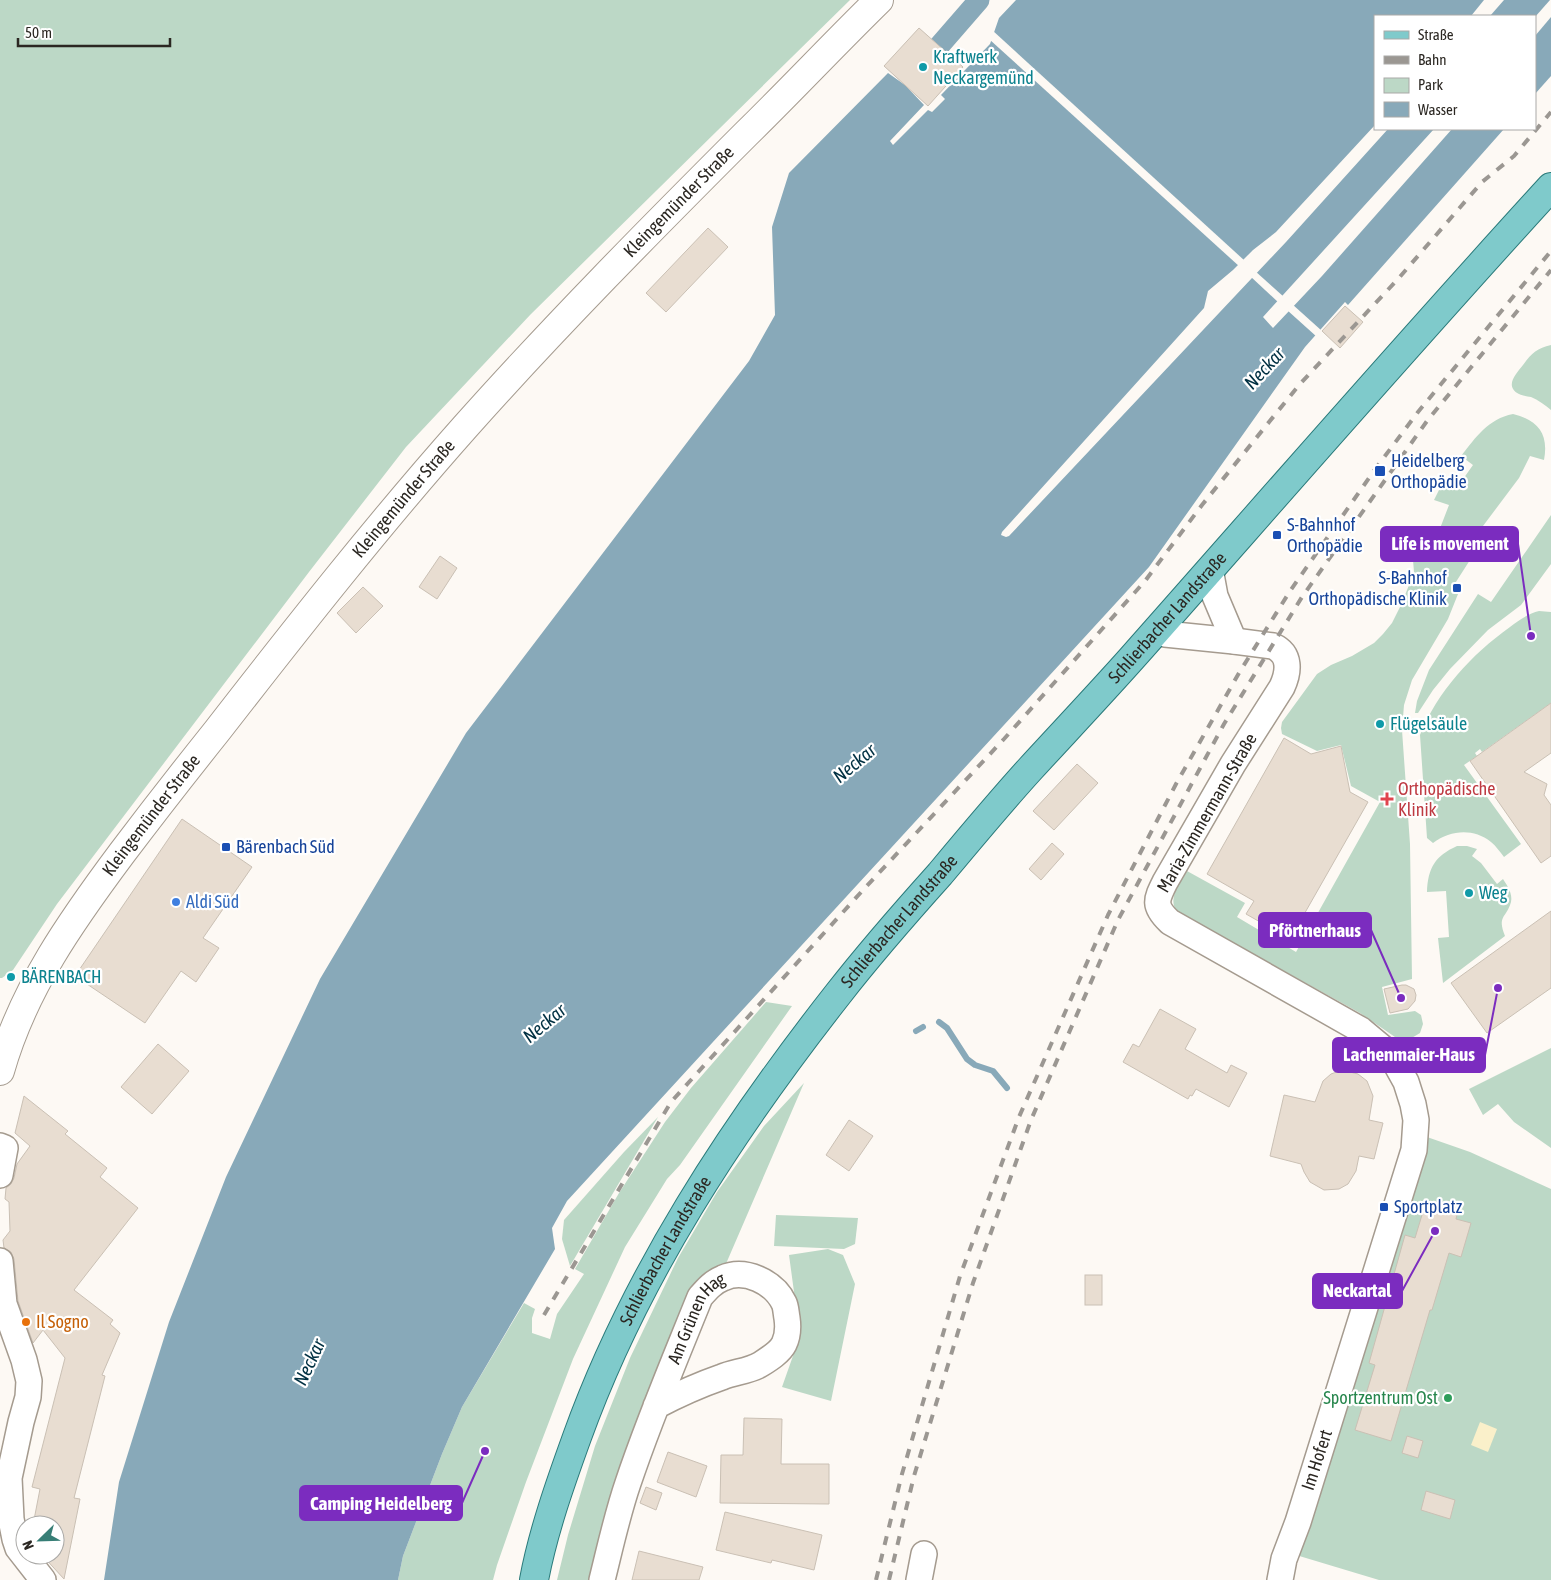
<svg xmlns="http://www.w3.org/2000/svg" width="1551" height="1580" font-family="'Asap Condensed',sans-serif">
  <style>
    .green { fill: #bcd8c6 }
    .sand { fill: #faf0ca }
    .water { fill: #88a9b9 }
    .pier { fill: #fdf9f4 }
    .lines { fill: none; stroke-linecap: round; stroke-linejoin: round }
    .stream { stroke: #88a9b9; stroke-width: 6 }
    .canal { stroke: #88a9b9; stroke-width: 21 }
    .building { fill: #e8ddd1; stroke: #cac0b4 }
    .minor-casing { stroke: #a59b8f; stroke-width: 28 }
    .secondary-casing { stroke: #a59b8f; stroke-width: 30 }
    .primary-casing { stroke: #2a7a7a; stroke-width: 30 }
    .minor { stroke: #fff; stroke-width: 25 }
    .secondary { stroke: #fff; stroke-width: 28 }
    .primary { stroke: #7fcacb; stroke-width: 28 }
    .rail { stroke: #9b9792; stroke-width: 4; stroke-dasharray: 9 9; stroke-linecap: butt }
    .culture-dot { fill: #0f9aa8; stroke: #fff; stroke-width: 2 }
    .transit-dot { fill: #1a4fb4; stroke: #fff; stroke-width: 2 }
    .health-dot { fill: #e0444e; stroke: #fff; stroke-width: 2 }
    .shop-dot { fill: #3f7fe0; stroke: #fff; stroke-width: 2 }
    .food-dot { fill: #e8710a; stroke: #fff; stroke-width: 2 }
    .leisure-dot { fill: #2e9e5b; stroke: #fff; stroke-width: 2 }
    .labels { text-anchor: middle; stroke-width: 4.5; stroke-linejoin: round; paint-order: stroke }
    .culture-label { font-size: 18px; fill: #0d838f; stroke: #fff; text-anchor: start }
    .street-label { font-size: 18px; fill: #2b2722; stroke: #fff }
    .transit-label { font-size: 18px; fill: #164399; stroke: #fff; text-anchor: start }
    .health-label { font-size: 18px; fill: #be3a42; stroke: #fff; text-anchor: start }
    .shop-label { font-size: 18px; fill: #366cbe; stroke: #fff; text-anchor: start }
    .food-label { font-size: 18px; fill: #c56008; stroke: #fff; text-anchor: start }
    .leisure-label { font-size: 18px; fill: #27864d; stroke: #fff; text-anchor: end }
    .water-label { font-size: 19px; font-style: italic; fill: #003042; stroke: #fff }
    .leader { fill: none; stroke: #7b2cbf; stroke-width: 2 }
    .callout-dot { fill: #7b2cbf; stroke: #fff; stroke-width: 2 }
    .callout { fill: #7b2cbf; stroke: #7b2cbf; stroke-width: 2 }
    .callout-label { font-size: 19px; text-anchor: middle; font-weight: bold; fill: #fff }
  </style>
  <rect width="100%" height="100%" fill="#fdf9f4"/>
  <g class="green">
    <path d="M0 0H850L531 314 406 447 309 572 57 904 13 970 2 978H0Z"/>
    <path d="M1551 345V410C1545 405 1538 400 1531 397 1527 396 1523 396 1519 394 1504 386 1516 374 1523 365 1531 354 1537 348 1551 345Z"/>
    <path d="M1513 414C1538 420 1549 434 1544 460L1530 456 1519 478 1480 530 1486 535 1454 585 1460 589 1448 619 1412 680 1404 705 1402 730 1410 844 1412 979 1382 987 1388 1015 1415 1011 1421 1015 1423 1024 1420 1033 1410 1039 1395 1037 1360 1013 1177 912C1167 898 1180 883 1187 871L1245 903 1237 917 1296 952 1380 802 1351 786 1341 745 1317 751 1282 734 1281 728 1282 722 1317 674 1331 665 1352 656 1374 643 1383 634 1392 623 1402 603 1414 572 1413 560 1425 526 1439 531 1449 505 1434 500 1444 480 1456 489 1473 465 1461 456C1476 437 1488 419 1513 414Z"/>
    <path d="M1551 515V564L1521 605 1488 630 1450 669 1433 690 1418 713H1415L1417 701 1429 670 1478 594 1491 602Z"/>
    <path d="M1539 611 1551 612V703L1482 752 1480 749 1475 753 1477 756 1464 765 1521 844 1504 857C1500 852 1496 846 1491 842 1473 828 1451 830 1433 843L1427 838 1420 735C1437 692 1472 654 1510 627 1518 621 1529 613 1539 611Z"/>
    <path d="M1457 846H1467L1477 849 1472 856 1481 863 1497 884 1503 879C1507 885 1513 894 1511 902 1506 919 1497 915 1505 936L1443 983 1438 938 1449 937 1446 891 1427 892C1428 868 1435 856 1457 846Z"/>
    <path d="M766 1002 792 1006 680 1165 667 1179 625 1247 573 1359 526 1482 497 1565 493 1580H398L403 1556 442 1454 462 1407 524 1303 535 1309 532 1318V1333L550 1339 557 1314 584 1274 575 1269 619 1193 665 1122 691 1088Z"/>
    <path d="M1551 1048V1148L1514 1122 1498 1104 1483 1115 1469 1089Z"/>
    <path d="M804 1083 656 1426 622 1547 615 1580H557L568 1535 595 1446 630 1358 678 1258 717 1192 764 1126Z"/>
    <path d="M658 1117 570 1266 562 1239 564 1220 624 1152Z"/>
    <path d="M1427 1137 1470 1152 1551 1189V1580H1379L1296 1555Z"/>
    <path d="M776 1215 858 1218 855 1244 844 1249 774 1246Z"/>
    <path d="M828 1249 843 1255 855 1284 831 1401 782 1387 800 1336 789 1255Z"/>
  </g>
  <path class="sand" d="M1480 1422 1497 1429 1488 1452 1471 1445Z"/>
  <g class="water">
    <path d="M1016 0H1484L1471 16H1375V125L1276 232 1253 250 1233 270 1208 291 1204 308 1002 532 1001 535 1006 537 1009 536 1286 242 1388 129H1434L1263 317 1273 328 1322 276 1452 129H1504L1348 305 1345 302 1305 347 1149 567 567 1201 552 1228 555 1249 462 1407 442 1454 403 1556 398 1580H104L119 1482 169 1322 226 1177 320 979 466 733 749 361 775 315 772 227 789 173 888 73 905 85 924 105 890 141 893 145 928 110 932 112 945 99 941 95 990 44 999 18Z"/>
    <path d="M1504 0H1550L1535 17 1490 16Z"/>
    <path d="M1551 17V76L1535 94V36Z"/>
  </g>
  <g class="pier">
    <path d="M992 30 1245 261 1240 267 989 39Z"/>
    <path d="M1255 271 1284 297 1279 303 1250 276Z"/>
    <path d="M1292 304 1322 331 1317 337 1287 310Z"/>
  </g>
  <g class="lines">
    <g class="stream">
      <path d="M939 1022 947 1028 967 1059 975 1065 993 1071 1007 1088"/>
      <path d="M916 1031 923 1027"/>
    </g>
    <path class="canal" d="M920 68 979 0"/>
  </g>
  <g class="building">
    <path d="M919 28 963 67 928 106 884 66Z"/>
    <path d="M708 228 728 247 666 312 646 293Z"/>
    <path d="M1345 306 1363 322 1340 348 1322 331Z"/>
    <path d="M440 556 457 568 437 599 419 587Z"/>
    <path d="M363 587 383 606 356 633 337 613Z"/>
    <path d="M1551 703V753L1524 772 1547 784 1544 795 1551 805V856L1541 863 1470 761Z"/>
    <path d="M1284 738 1311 754 1341 746 1350 792 1368 802 1290 939 1246 914 1254 901 1207 874Z"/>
    <path d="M1077 764 1098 783 1054 830 1033 811Z"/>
    <path d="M182 819 252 867 203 938 219 948 196 982 181 971 145 1023 75 976Z"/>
    <path d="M1052 843 1064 854 1041 880 1029 869Z"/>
    <path d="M1551 911V988L1487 1033 1451 983Z"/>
    <path d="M1402 985H1406L1414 989 1416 995 1415 1001 1408 1009 1390 1013 1384 989Z"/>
    <path d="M1160 1009 1196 1029 1185 1049 1227 1073 1231 1065 1247 1073 1229 1107 1196 1089 1192 1096 1190 1095 1188 1099 1123 1062 1133 1044 1139 1047Z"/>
    <path d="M158 1044 189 1071 152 1114 121 1087Z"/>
    <path d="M1342 1070 1358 1074 1367 1081 1373 1096 1369 1120 1383 1123 1374 1159 1359 1156 1356 1171 1348 1184 1339 1189 1324 1190 1310 1182 1304 1172 1301 1164 1270 1156 1284 1095 1315 1102 1323 1081 1331 1074Z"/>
    <path d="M24 1096 68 1131 65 1134 107 1168 100 1177 138 1208 74 1290 113 1320 110 1324 120 1333 102 1375 105 1376 74 1498 80 1499 64 1579 42 1555H55V1525H33L40 1489 32 1487 65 1358 43 1330 33 1343 18 1301 14 1259 11 1252 4 1248 3 1240 10 1231 9 1202 5 1199 6 1188 11 1184 14 1178 17 1164 30 1146 15 1133Z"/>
    <path d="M849 1120 873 1136 849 1171 826 1155Z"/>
    <path d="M1425 1205 1457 1215 1456 1219 1471 1223 1461 1257 1449 1253 1432 1310H1430L1391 1441 1355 1430 1375 1365 1369 1363 1405 1235 1415 1238Z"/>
    <rect x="1085" y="1275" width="17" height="30"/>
    <path d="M744 1418 782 1419 781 1464H829V1504L720 1503 721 1455H743Z"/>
    <path d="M1407 1436 1423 1441 1418 1458 1402 1453Z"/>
    <path d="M668 1452 707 1466 696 1497 657 1482Z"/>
    <path d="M646 1487 662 1493 656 1510 640 1503Z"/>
    <path d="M1426 1491 1455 1500 1450 1519 1421 1510Z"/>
    <path d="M725 1512 822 1535 814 1570 772 1560 771 1563 716 1550Z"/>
    <path d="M639 1551 703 1567 699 1580H632Z"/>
  </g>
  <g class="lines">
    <g class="minor-casing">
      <g id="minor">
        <path d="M1210 569 1215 596 1234 641"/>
        <path d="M1158 629 1165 634 1234 641 1273 646C1291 654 1289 672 1282 687L1233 764 1165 882C1156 900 1153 906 1170 922L1361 1030 1391 1055 1406 1082 1413 1104 1416 1120 1414 1150 1298 1522 1284 1559 1280 1580"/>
        <path d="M0 1146 5 1148 0 1175"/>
        <path d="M0 1261 4 1304 24 1360 29 1381 28 1397 21 1422 9 1478 11 1519 15 1539 18 1548 43 1580"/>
        <path id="s1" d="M602 1580C610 1548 617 1515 628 1483 649 1420 675 1359 700 1297 707 1289 713 1282 723 1278 745 1268 774 1282 784 1303 786 1307 786 1313 787 1318 788 1325 788 1336 784 1344 780 1352 769 1359 761 1364 750 1371 734 1372 722 1377 699 1385 677 1395 656 1406"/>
        <path d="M919 1580 924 1554"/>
      </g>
    </g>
    <g class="secondary-casing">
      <g id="secondary">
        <path id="s2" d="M0 1071C23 989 72 920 122 853 153 812 185 771 217 731 297 628 378 525 465 427 555 326 650 230 746 134 791 90 834 44 879 0"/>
      </g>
    </g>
    <g class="primary-casing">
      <g id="primary">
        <path id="s3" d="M534 1580C543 1532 560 1484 577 1437 635 1276 732 1129 838 994 870 953 905 913 940 874 970 838 1000 802 1031 768 1065 731 1099 695 1132 658 1271 501 1409 342 1551 187"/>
      </g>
    </g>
    <use href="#minor" class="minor"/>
    <use href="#secondary" class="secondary"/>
    <use href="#primary" class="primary"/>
    <g class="rail">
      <path d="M544 1315 671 1102 863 890 1004 739 1145 581 1202 505 1299 385 1398 279 1482 182 1514 156 1551 112"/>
      <path d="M876 1580 902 1474 960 1276 1019 1117 1108 915 1176 784 1239 673 1290 591 1376 468 1418 412 1551 251"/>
      <path d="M889 1580 914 1476 973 1283 1031 1120 1118 920 1224 724 1302 597 1427 421 1551 270"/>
    </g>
  </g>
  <g class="culture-dot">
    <circle cx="923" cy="67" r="5"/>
    <circle cx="1380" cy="724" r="5"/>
    <circle cx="1469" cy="893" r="5"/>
    <circle cx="11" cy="977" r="5"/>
  </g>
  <g class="transit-dot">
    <rect x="1374" y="465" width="12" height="12" rx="2.5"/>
    <rect x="1272" y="530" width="10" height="10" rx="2.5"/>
    <rect x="1452" y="583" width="10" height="10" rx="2.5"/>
    <rect x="221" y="842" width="10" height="10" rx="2.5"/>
    <rect x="1379" y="1202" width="10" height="10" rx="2.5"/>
  </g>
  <path class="health-dot" d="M1384.5 791.5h5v5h5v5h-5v5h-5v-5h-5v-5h5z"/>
  <circle class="shop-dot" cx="176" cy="902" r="5"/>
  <circle class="food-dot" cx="26" cy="1322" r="5"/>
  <circle class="leisure-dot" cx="1448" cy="1398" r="5"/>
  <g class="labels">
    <g class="culture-label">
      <text x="933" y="63">Kraftwerk<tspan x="933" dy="21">Neckargemünd</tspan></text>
      <text x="1390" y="730">Flügelsäule</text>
      <text x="1479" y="899">Weg</text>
      <text x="21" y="983">BÄRENBACH</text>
    </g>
    <g class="street-label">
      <text dy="6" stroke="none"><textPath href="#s2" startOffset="1109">Kleingemünder Straße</textPath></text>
      <text dy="6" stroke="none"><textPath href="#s2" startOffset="704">Kleingemünder Straße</textPath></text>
      <text dy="6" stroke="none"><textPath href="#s3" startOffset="1166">Schlierbacher Landstraße</textPath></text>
      <text transform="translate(1207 813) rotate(-60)" y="6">Maria-Zimmermann-Straße</text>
      <text dy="6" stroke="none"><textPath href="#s2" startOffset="299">Kleingemünder Straße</textPath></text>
      <text dy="6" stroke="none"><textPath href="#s3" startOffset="761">Schlierbacher Landstraße</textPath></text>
      <text dy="6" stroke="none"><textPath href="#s3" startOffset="356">Schlierbacher Landstraße</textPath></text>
      <text dy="6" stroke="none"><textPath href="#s1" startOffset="280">Am Grünen Hag</textPath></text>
      <text transform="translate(1317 1460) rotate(-72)" y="6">Im Hofert</text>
    </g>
    <g class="transit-label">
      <text x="1391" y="467">Heidelberg<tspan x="1391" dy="21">Orthopädie</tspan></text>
      <text x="1287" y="531">S-Bahnhof<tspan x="1287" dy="21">Orthopädie</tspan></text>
      <text x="1447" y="584" text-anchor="end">S-Bahnhof<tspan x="1447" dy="21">Orthopädische Klinik</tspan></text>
      <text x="236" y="853">Bärenbach Süd</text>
      <text x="1394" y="1213">Sportplatz</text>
    </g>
    <g class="health-label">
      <text x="1398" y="795">Orthopädische<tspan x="1398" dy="21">Klinik</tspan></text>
    </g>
    <g class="shop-label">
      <text x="186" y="908">Aldi Süd</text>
    </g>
    <g class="food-label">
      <text x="36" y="1328">Il Sogno</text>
    </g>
    <g class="leisure-label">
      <text x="1438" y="1404">Sportzentrum Ost</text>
    </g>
    <g class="water-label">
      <text transform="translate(1264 368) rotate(-47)" y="7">Neckar</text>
      <text transform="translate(854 763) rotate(-40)" y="7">Neckar</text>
      <text transform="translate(544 1023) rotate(-40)" y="7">Neckar</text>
      <text transform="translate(309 1362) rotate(-65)" y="7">Neckar</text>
    </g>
  </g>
  <path class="leader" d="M1531 636L1518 544M1401 998L1371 930M1498 988L1485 1055M1435 1231L1402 1291M485 1451L462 1503"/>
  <g class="callout-dot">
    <circle cx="1531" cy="636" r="5"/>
    <circle cx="1401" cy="998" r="5"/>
    <circle cx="1498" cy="988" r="5"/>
    <circle cx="1435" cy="1231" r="5"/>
    <circle cx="485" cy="1451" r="5"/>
  </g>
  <g class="callout">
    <rect x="1381" y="527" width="137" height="34" rx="5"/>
    <rect x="1259" y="913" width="112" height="34" rx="5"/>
    <rect x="1333" y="1038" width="152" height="34" rx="5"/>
    <rect x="1313" y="1274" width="89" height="34" rx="5"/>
    <rect x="300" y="1486" width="162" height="34" rx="5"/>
  </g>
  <g class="callout-label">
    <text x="1450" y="550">Life is movement</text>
    <text x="1315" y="937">Pförtnerhaus</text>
    <text x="1409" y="1061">Lachenmaier-Haus</text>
    <text x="1357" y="1297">Neckartal</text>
    <text x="381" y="1510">Camping Heidelberg</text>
  </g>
  <rect x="1374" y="15" width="162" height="115" fill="#ffffff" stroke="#aaa9a7"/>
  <rect x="1384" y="31" width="25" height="8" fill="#7fcacb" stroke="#aaa9a7"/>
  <text x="1418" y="40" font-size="15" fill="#2b2722">Straße</text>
  <rect x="1384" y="56" width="25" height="8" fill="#9b9792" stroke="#aaa9a7"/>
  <text x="1418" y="65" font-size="15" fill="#2b2722">Bahn</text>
  <rect x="1384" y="78" width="25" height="15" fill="#bcd8c6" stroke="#aaa9a7"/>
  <text x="1418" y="90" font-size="15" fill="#2b2722">Park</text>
  <rect x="1384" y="102" width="25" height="15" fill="#88a9b9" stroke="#aaa9a7"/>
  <text x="1418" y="115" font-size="15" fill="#2b2722">Wasser</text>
  <g transform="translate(40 1540) rotate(247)"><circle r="24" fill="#ffffff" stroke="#aaa9a7"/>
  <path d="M0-4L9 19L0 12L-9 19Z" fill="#377e76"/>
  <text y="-8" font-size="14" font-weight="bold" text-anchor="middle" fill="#2b2722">N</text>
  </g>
  <path d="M18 38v8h152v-8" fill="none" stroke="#2b2722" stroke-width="2.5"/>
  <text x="25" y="38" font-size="15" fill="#2b2722" stroke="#ffffff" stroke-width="4" paint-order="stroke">50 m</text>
</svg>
